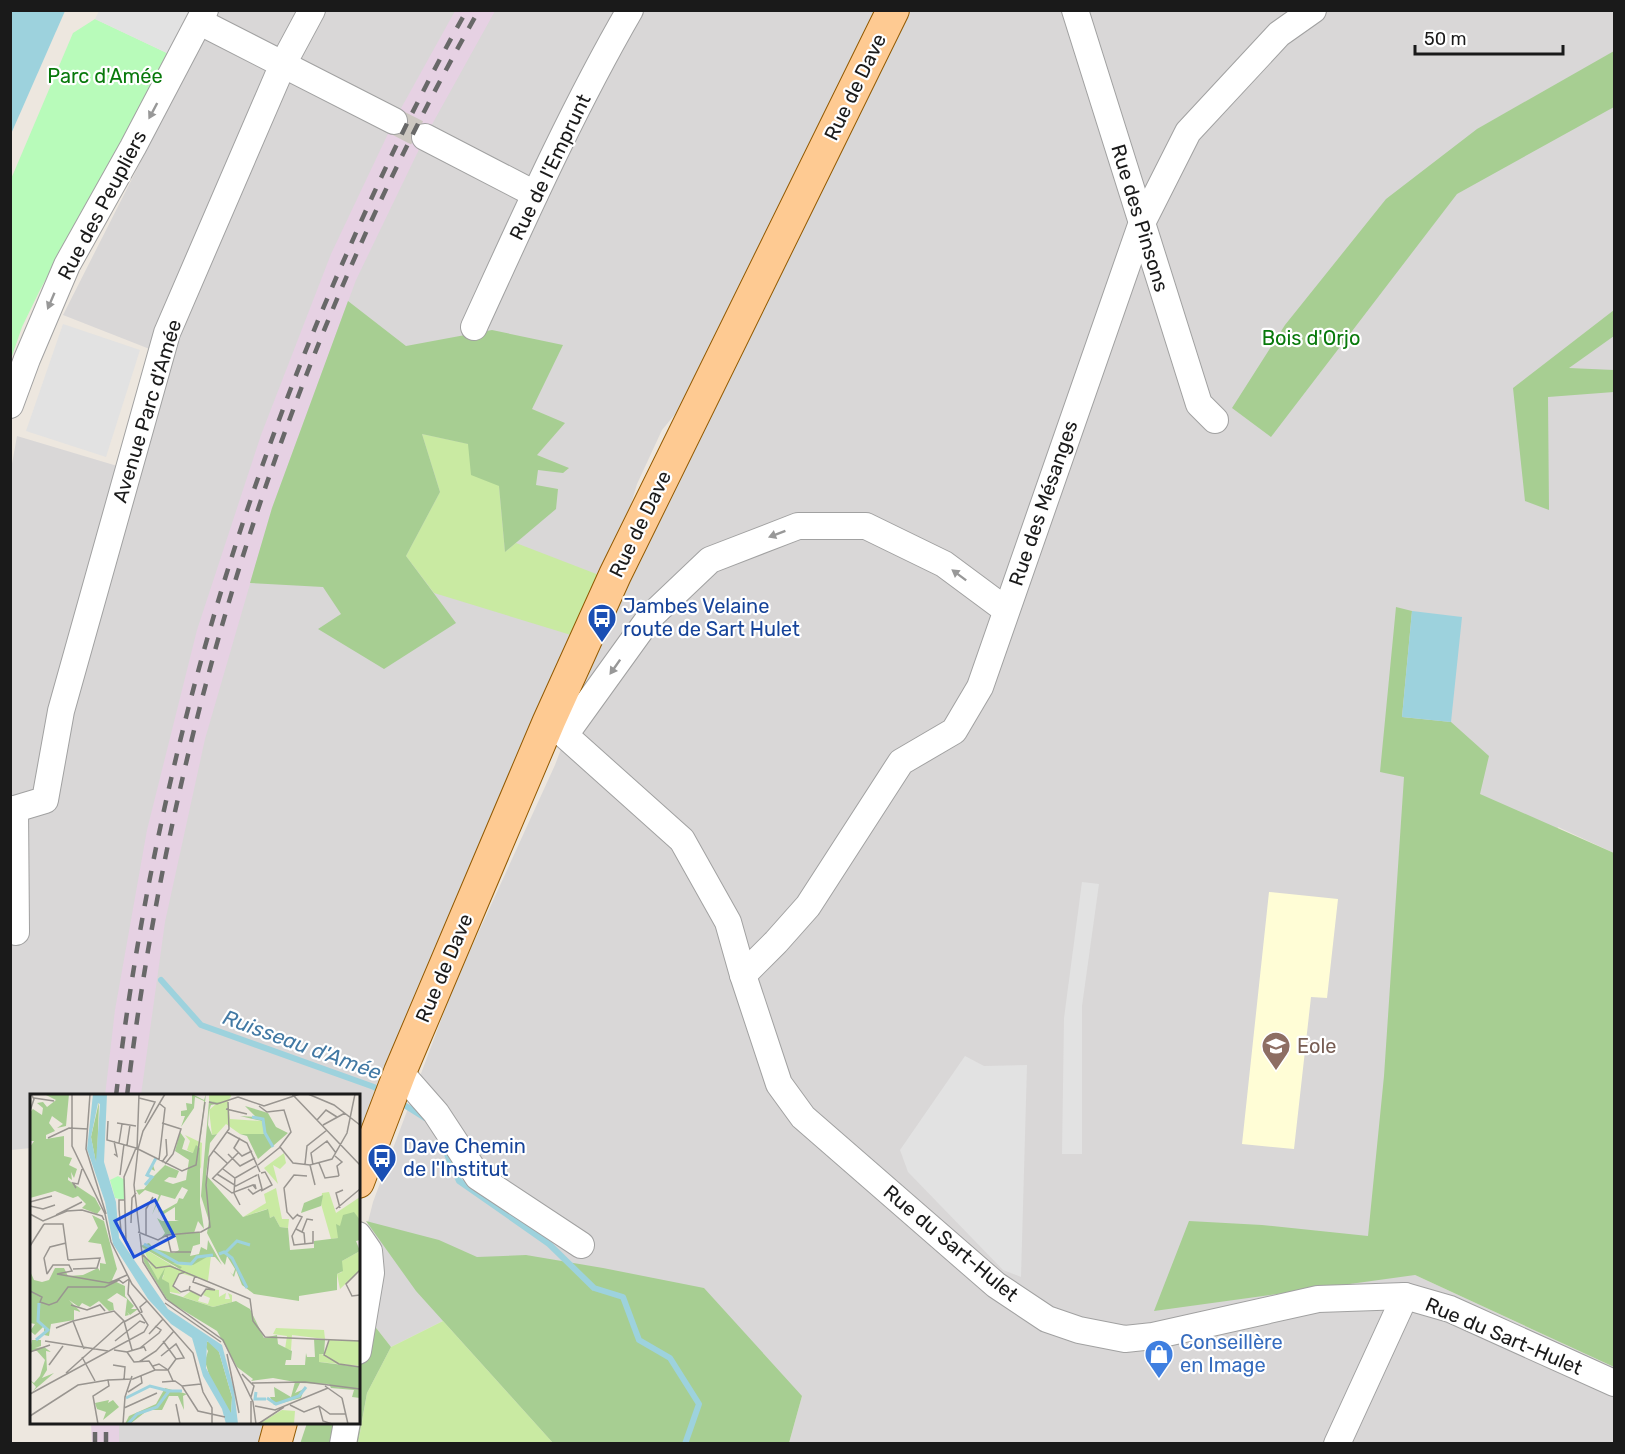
<svg xmlns="http://www.w3.org/2000/svg" width="1625" height="1454" font-family="Rubik,sans-serif">
  <style>
    .residential { fill: #d9d7d7 }
    .industrial { fill: #e6d1e3 }
    .education { fill: #fffdd6 }
    .grass { fill: #c9eaa2 }
    .forest { fill: #a7ce92 }
    .park { fill: #b8fbba }
    .parking { fill: #e2e2e2 }
    .water { fill: #9dd2dd }
    .lines { fill: none; stroke-linecap: round; stroke-linejoin: round }
    .stream { stroke: #9dd2dd; stroke-width: 6 }
    .minor-tunnel { stroke: #cdc8c1; stroke-width: 26; stroke-dasharray: 26 13; stroke-linecap: butt }
    .minor-casing { stroke: #a1a1a1; stroke-width: 28 }
    .major-casing { stroke: #915900; stroke-width: 34 }
    .minor { stroke: #fff; stroke-width: 26 }
    .major { stroke: #feca92; stroke-width: 32 }
    .rail { stroke: #686868; stroke-width: 4.5; stroke-dasharray: 12 12; stroke-linecap: butt }
    .oneway { fill: #989898 }
    .labels { text-anchor: middle; stroke-width: 4.5; stroke-linejoin: round; paint-order: stroke }
    .park-label { font-size: 20px; fill: #08790b; stroke: #fff }
    .street-label { font-size: 20px; fill: #1a1a1a; stroke: #fff }
    .transit-label { font-size: 20px; fill: #164399; stroke: #fff; text-anchor: start }
    .education-label { font-size: 20px; fill: #785e54; stroke: #fff; text-anchor: start }
    .shop-label { font-size: 20px; fill: #366cbe; stroke: #fff; text-anchor: start }
    .water-label { font-size: 21px; font-style: italic; fill: #4279a4; stroke: #fff }
    .inset-river { fill: none; stroke: #9dd2dd; stroke-width: 3 }
    .inset-road { fill: none; stroke: #999590; stroke-width: 1.5 }
    .view { fill: #1d4ed8; fill-opacity: 0.15; stroke: #1d4ed8; stroke-width: 3 }
    .inset-edge { fill: none; stroke: #1a1a1a; stroke-width: 3 }
  </style>
  <rect width="100%" height="100%" fill="#ede7df"/>
  <g class="residential">
    <path d="M217 11H879L681 407 662 430 637 484 630 508 565 648 359 1140 358 1096H32L31 1148 11 1150 10 475 17 436 134 471 170 357 63 315Z"/>
    <path d="M911 11H1614V853L1558 827 1415 1275 1614 1367V1443H789L802 1396 491 1318 443 1321 391 1347 359 1306V1258L373 1202 453 988 555 765 597 653 694 447Z"/>
    <path d="M119 1423V1422L264 1423 258 1444 119 1443Z"/>
  </g>
  <g class="industrial">
    <path d="M455 11H495L425 137 356 280 272 508 205 739 165 922 141 1095 105 1096 115 1010 147 830 197 630 261 435 331 254 394 121Z"/>
    <path d="M91 1423H119V1443H92Z"/>
  </g>
  <path class="education" d="M1269 892 1338 899 1327 998 1311 997 1294 1149 1242 1144Z"/>
  <g class="grass">
    <path d="M422 434 469 444 499 486 505 552 516 543 599 575 571 635 434 593 406 556 440 492Z"/>
    <path d="M443 1321 553 1443 358 1444 367 1393 391 1347Z"/>
  </g>
  <g class="forest">
    <path d="M1614 51V107L1457 194 1271 437 1232 408 1285 325 1386 199 1477 129Z"/>
    <path d="M348 301 406 346 492 330 563 345 532 409 565 423 537 455 569 468 563 473 538 470 536 485 558 489 556 509 505 552 499 486 471 475 468 444 422 434 440 492 406 556 456 623 384 669 318 629 341 614 323 587 250 583 272 508Z"/>
    <path d="M1614 310V336L1569 368 1614 370V392L1548 397 1549 510 1525 501 1513 388Z"/>
    <path d="M1396 607 1412 611 1402 717 1451 722 1489 756 1480 794 1614 853V1367L1415 1275 1154 1311 1189 1221 1262 1225 1368 1236 1384 1076 1404 777 1380 772Z"/>
    <path d="M366 1221 439 1240 477 1257 526 1255 603 1268 704 1288 802 1396 789 1443H553L416 1291Z"/>
    <path d="M359 1306 391 1347 367 1393 358 1443 300 1444 307 1423 358 1422Z"/>
  </g>
  <path class="park" d="M95 19 169 54 40 290 22 327 11 359V179L73 33Z"/>
  <g class="parking">
    <path d="M99 11H189L169 54 95 19Z"/>
    <path d="M63 324 140 350 106 457 26 431Z"/>
    <path d="M1082 882 1099 884 1082 1006V1154H1062L1064 1018Z"/>
    <path d="M965 1056 984 1066 1027 1065 1021 1277 1003 1270 908 1172 900 1150Z"/>
  </g>
  <g class="water">
    <path d="M11 10 65 11 11 134 10 11Z"/>
    <path d="M1412 611 1462 617 1451 722 1402 717Z"/>
  </g>
  <g class="lines">
    <g class="stream">
      <path d="M161 980 201 1025 374 1087 384 1093"/>
      <path d="M398 1101 425 1118"/>
      <path d="M441 1141 459 1181 549 1244 594 1288 623 1297 639 1340 670 1358 699 1404 685 1444"/>
    </g>
    <path class="minor-tunnel" d="M394 121 425 137"/>
    <g class="minor-casing">
      <g id="minor">
        <path d="M1075 10 1199 404 1215 420"/>
        <path d="M200 22 394 121"/>
        <path d="M425 137 535 194"/>
        <path d="M474 327C523 220 571 112 630 10"/>
        <path d="M10 405 27 359 67 265 133 147 205 10"/>
        <path d="M549 721 682 840 728 922 743 975 779 1084 803 1117 996 1285 1047 1319 1079 1330 1125 1339 1153 1336 1318 1299 1405 1296 1450 1309 1614 1383"/>
        <path d="M565 735 650 617 710 560 798 526H866L944 564 1006 610"/>
        <path d="M15 809 45 800 61 711 167 333 283 64 312 10"/>
        <path d="M15 809 16 932"/>
        <path d="M743 975 776 942 808 906 901 762 954 731 980 687 1141 225 1188 132 1279 34 1313 10"/>
        <path d="M400 1072 436 1113 478 1177 581 1245"/>
        <path d="M358 1235 369 1251 371 1273 358 1351"/>
        <path d="M343 1444 347 1422"/>
        <path d="M1337 1444 1405 1296"/>
      </g>
    </g>
    <g class="major-casing">
      <g id="major">
        <path d="M358 1182 400 1072 549 721 615 575 893 10"/>
        <path d="M275 1444 281 1422"/>
      </g>
    </g>
    <use href="#minor" class="minor"/>
    <use href="#major" class="major"/>
    <g class="rail">
      <path d="M116 1096C150 805 228 521 347 253 383 171 422 89 467 10"/>
      <path d="M127 1096C172 719 291 341 479 10"/>
      <path d="M95 1444V1422"/>
      <path d="M106 1444V1422"/>
    </g>
  </g>
  <defs><path id="oneway-solid" d="M-6-.8H1V-3.2L6.5 0L1 3.2V.8H-6Z" transform="scale(1.5)"/></defs>
  <g class="oneway">
    <use href="#oneway-solid" transform="translate(153 111) rotate(118)"/>
    <use href="#oneway-solid" transform="translate(51 301) rotate(113)"/>
    <use href="#oneway-solid" transform="translate(777 534) rotate(159)"/>
    <use href="#oneway-solid" transform="translate(959 575) rotate(-143)"/>
    <use href="#oneway-solid" transform="translate(615 667) rotate(125)"/>
  </g>
  <defs>
    <g id="bus-pin" transform="scale(1.5)"><path d="M0 17L-7.5 6A9.5 9.5 0 1 1 7.5 6Z" fill="#1a4fb4" stroke="#fff"/><path d="M-5-6H5V4H4V6H2V4H-2V6H-4V4H-5ZM-3.5-4V0h7V-4ZM-3.5 1.2v1.5H-2V1.2ZM2 1.2v1.5H3.5V1.2Z" fill="#fff"/></g>
    <g id="school-pin" transform="scale(1.5)"><path d="M0 17L-7.5 6A9.5 9.5 0 1 1 7.5 6Z" fill="#8d6e63" stroke="#fff"/><path d="M0-5L7-2L0 1L-7-2ZM-4 1L0 2.5L4 1V4Q0 6-4 4Z" fill="#fff"/></g>
    <g id="shop-pin" transform="scale(1.5)"><path d="M0 17L-7.5 6A9.5 9.5 0 1 1 7.5 6Z" fill="#3f7fe0" stroke="#fff"/><path d="M-5-2.5h2.3a2.7 3.5 0 0 1 5.4 0H5L5.5 6h-11ZM-1.5-2.5h3a1.5 2.3 0 0 0-3 0Z" fill="#fff"/></g>
  </defs>
  <g fill-rule="evenodd">
    <use href="#bus-pin" x="602" y="618"/>
    <use href="#school-pin" x="1276" y="1046"/>
    <use href="#bus-pin" x="382" y="1158"/>
    <use href="#shop-pin" x="1159" y="1354"/>
  </g>
  <g class="labels">
    <g class="park-label">
      <text x="105" y="83">Parc d'Amée</text>
      <text x="1311" y="345">Bois d'Orjo</text>
    </g>
    <g class="street-label">
      <text transform="translate(855 87) rotate(-64)" y="7">Rue de Dave</text>
      <text transform="translate(550 167) rotate(-64)" y="7">Rue de l'Emprunt</text>
      <text transform="translate(102 205) rotate(-62)" y="7">Rue des Peupliers</text>
      <text transform="translate(1140 218) rotate(73)" y="7">Rue des Pinsons</text>
      <text transform="translate(147 411) rotate(-73)" y="7">Avenue Parc d'Amée</text>
      <text transform="translate(1043 503) rotate(-71)" y="7">Rue des Mésanges</text>
      <text transform="translate(640 524) rotate(-64)" y="7">Rue de Dave</text>
      <text transform="translate(444 968) rotate(-67)" y="7">Rue de Dave</text>
      <text transform="translate(951 1243) rotate(40)" y="7">Rue du Sart-Hulet</text>
      <text transform="translate(1504 1336) rotate(23)" y="7">Rue du Sart-Hulet</text>
    </g>
    <g class="transit-label">
      <text x="623" y="613">Jambes Velaine<tspan x="623" dy="23">route de Sart Hulet</tspan></text>
      <text x="403" y="1153">Dave Chemin<tspan x="403" dy="23">de l'Institut</tspan></text>
    </g>
    <g class="education-label">
      <text x="1297" y="1053">Eole</text>
    </g>
    <g class="shop-label">
      <text x="1180" y="1349">Conseillère<tspan x="1180" dy="23">en Image</tspan></text>
    </g>
    <g class="water-label">
      <text transform="translate(302 1045) rotate(20)" y="7">Ruisseau d'Amée</text>
    </g>
  </g>
  <g transform="translate(30 1094)">
    <rect width="330" height="330" fill="#ede7df"/>
    <path d="M202 0 198 8 200 25 232 27 234 40H210L196 30 187 40 182 41 179 16 187 9 179 7V1ZM155 41 172 49 171 75 163 59 157 56 160 47ZM254 59 256 69 250 75 243 71 248 90 234 74ZM246 94 252 125H259L258 134 250 133 244 122 240 124 237 115 213 123 236 109 234 100ZM299 98 306 119 330 103V126L308 133V144L301 145 291 110 292 99ZM113 154 150 176 142 168 152 170 181 162 178 187 150 179 143 192 151 200 140 198 132 185 134 181 127 186ZM330 157V176L310 195 307 180 312 178V167ZM176 195 189 196V203L196 199 195 205H200L198 199 202 201V208L183 213 153 203 161 197 170 202 168 207 178 210 180 204 173 201ZM246 234 294 236 295 245 262 241 261 256 255 255 257 242 243 240ZM299 246 330 247V272L289 268V259L294 261ZM252 316 265 317 264 330H229Z" fill="#c9eaa2"/>
    <path d="M14 0H39L36 32 27 34 33 30 22 22 19 29 25 37 16 41V45L34 42V62L42 64 39 71 47 75 44 84 41 78 42 86 38 83V86L65 104 71 115 67 120 52 114 56 110 48 102 43 104 25 97 0 104V53L4 47H0V18L3 15 12 21 13 14 7 9 13 8 17 13 26 6ZM162 0 174 6 176 0 170 50 174 7 165 3 164 14 151 33 155 22H151V17L157 16 156 9 162 10ZM179 7 192 9 181 11 179 17 178 31 182 41 187 40 180 49 176 81 213 123 238 115 240 124 244 122 250 133 258 134 260 156 284 154V147L308 144 306 130 310 132 313 121 324 118 330 126V146L326 147 330 157 312 167 313 177 307 180V196L269 202V207L224 200 212 191 206 176 204 183 200 178 203 181 205 175 197 162 195 171 191 166 177 139 179 127 171 102ZM69 8 67 66 66 69 61 43ZM215 12 238 19 246 33 258 39 228 65 217 42 210 40H234L232 27 210 22 226 23ZM150 38 155 45 152 55 163 59 166 51 170 54V109L174 135 168 127 164 139H170V150L163 152 160 162 169 160 171 153 177 156 178 146 192 171 185 163H177L163 171 143 169 152 173 150 175 110 152 119 149 124 155 144 159 149 156 145 139 131 144 135 139 127 124 132 127H149L145 126V113L134 120 130 115 129 119 127 111 133 117 147 109 149 104 153 105 158 96 152 93 145 105 131 101 122 121 129 101 115 96 109 101 106 96 114 95 123 83 117 82 123 71 125 77 121 75 118 81 124 82 135 71 149 77 146 84 139 83 134 87 143 90 156 86 159 66 145 57ZM293 101 291 112 271 119 274 109ZM62 121 74 127 87 175 82 186 95 192V202L104 212 101 215H108L100 221 97 218 99 221 95 222 97 205 87 199 77 206 83 209 84 216 79 217 69 207 60 213 52 209 49 213 39 206 51 218 44 216V226L21 230 19 242 14 241V232L5 241 0 237 5 230 0 229V177L4 186 12 188 19 186 25 174H34L38 182 53 181 68 174 70 177V169L76 170 71 150 58 148 68 134ZM112 156 128 186 135 174 132 185 139 189 140 199 183 213 206 207 220 215 234 244 247 241 248 250 262 257 261 266H256L255 271H275L276 259 277 263H285L284 245 295 246 294 260H289V268L330 273V304L322 303 324 296 301 294 299 290 270 289 265 299 274 295 271 304 244 311 240 303H245L244 293 261 303 265 288 243 284 221 287 223 285 207 273 187 237 138 207 114 168ZM2 246H11V252L5 254 14 253 21 258 16 257 17 276 12 284 24 279 3 297 6 293 0 286 4 289 10 282 15 266 7 257H0ZM172 246 177 252 176 247 184 250 189 258 202 303 201 320 180 284 175 267 178 257ZM135 294 157 300 153 302 154 316 148 302H139L132 316H118L100 330H95L99 322 126 310ZM79 306 78 309 83 306 89 313 73 326 76 318 67 315 65 309Z" fill="#a7ce92"/>
    <path d="M88 82 95 86 94 106 85 104 80 86Z" fill="#b8fbba"/>
    <path d="M63 0H77L74 68 86 108 89 144 138 215 192 251 204 296 208 330H196L192 315 173 282 162 244 141 230 118 205 83 150 75 108 57 55ZM68 9 70 10 66 68 61 43ZM177 247 189 258 202 303 201 319 176 274Z" fill="#9dd2dd" fill-rule="evenodd"/>
    <path class="inset-river" d="M222 23 233 25 235 39 243 53M115 91 122 83 117 81 126 64M114 150 148 169 161 170 167 163 183 161M195 159 207 147 220 151M189 160 194 158 202 164 217 194M6 246 18 236 8 227 9 209M226 298 225 305H236M96 304 120 292 139 297M237 304 246 310 269 302 276 293M98 330 107 320 127 313 139 297H152"/>
    <path class="inset-road" d="M42 0V52L75 120 81 148 102 190 163 259 173 298 182 314V330M60 0 56 55 76 120M135 0 113 37 108 55 152 77 166 71 175 8M262 0 330 71M278 0 304 11 330 31M208 3 234 12 270 0M4 4 24 7M109 4 125 8 115 29M179 8 187 10 208 3M196 15 217 20M0 17 4 5 1 0M287 26 296 16 307 23M78 27 77 46 106 54 94 83 96 147M87 29 106 32M132 29 151 35 143 60 135 70M293 31 315 19M197 38 217 49 230 78M18 44 39 34 58 35M210 44 204 54 212 62 222 57M84 47 87 62 84 60M89 49 92 30M97 51 100 31M250 53 263 69 280 71 302 65 317 39 325 0M108 55 104 91 113 168 136 205 193 246 223 308 226 330M107 56 109 0M183 56 197 69M305 62 312 68 307 72 309 82M201 63 198 60 210 72 225 64M129 66 135 14 130 10M132 68 137 61 136 45M289 69 295 84 309 82M275 70 277 52 297 36M228 71 249 54 261 38 254 16 237 18 229 12M280 71 285 91M283 71 281 59 297 47 306 59M193 75 205 84 226 72M187 80 206 92 227 81M90 81 94 50M182 84 202 99 223 91 226 95 225 91H223M183 84 208 59M205 84 204 99 210 111M46 94 43 89 48 90 52 75M218 95 223 100 232 95 228 80M231 97 242 91 235 78 231 79M95 106H89V115L91 137 98 150M0 108 22 102M0 112 13 115 25 111M310 114 306 99 313 96M306 115 330 95M0 120 13 127 37 117 52 116 72 122 74 126M268 120 263 125 257 118 254 94 264 81 277 82M26 121 52 108M267 121 272 123 262 142 264 151 283 149V137M101 129 102 104 106 99M14 130H33L38 166M266 135 274 139 275 150M108 138 128 146 137 141 171 138 180 133 176 91 179 63 199 35 198 8M272 138 277 125 283 126M116 141V115L123 103M137 141 141 158H161M0 152 14 130M113 161 126 174 140 172 220 205 223 227 235 243 330 247M38 166 70 164 67 174 43 175M330 176 316 190 322 202 330 201M155 178 149 180 143 192 151 198 158 196M17 180 23 171H39L42 177 27 180 79 189 97 181M17 180 14 164 20 153 36 149M160 192 159 196 171 202 176 195 185 196 163 188 165 182M0 197 12 203 10 208 19 211 27 208 38 193H75L89 186 93 189 99 185M135 209 191 248M41 211 57 216 70 211 75 217M94 228 112 218 110 213 117 207M26 234 43 227M119 240 133 225M299 246 294 261 309 270 330 273M15 247 78 257M85 247 110 227 115 229M133 247 146 265M110 254 129 239 131 236 125 232M54 255 43 227 84 217 94 227 102 256M84 256 97 258 104 268 119 267 125 276M0 258 20 251M97 258 114 253 116 257M197 260 209 319M131 262 146 250 154 264 146 265 138 276M52 263 65 287M109 268 126 257 144 237M19 271 33 252M83 271 95 273 94 286M123 272 129 270 138 276 143 287M36 279 94 227M212 280 224 292 221 303M132 288 145 287 152 292 168 317 195 323M222 289 275 288 330 295M152 292 171 290M295 292 312 304M98 298 112 289 111 282M0 300 114 238 118 231 98 200 99 186M312 304 318 330M221 307V330M146 310 150 330M260 311 274 318 289 312 300 320H315M225 312 245 316 298 294M289 312 293 327 302 330M94 314 127 299M0 322 48 291 78 286M68 330 63 302 79 292 78 286 103 285 125 276H138M93 330 95 303 102 282M228 330 254 313"/>
    <path class="view" d="M125 106 144 142 104 163 85 127Z"/>
    <rect width="330" height="330" class="inset-edge"/>
  </g>
  <rect width="1625" height="1454" fill="none" stroke="#1a1a1a" stroke-width="24"/>
  <path d="M1415 45v9h148v-9" fill="none" stroke="#1a1a1a" stroke-width="3"/>
  <text x="1424" y="45" font-size="18" fill="#1a1a1a" stroke="#ffffff" stroke-width="4.5" paint-order="stroke">50 m</text>
</svg>
